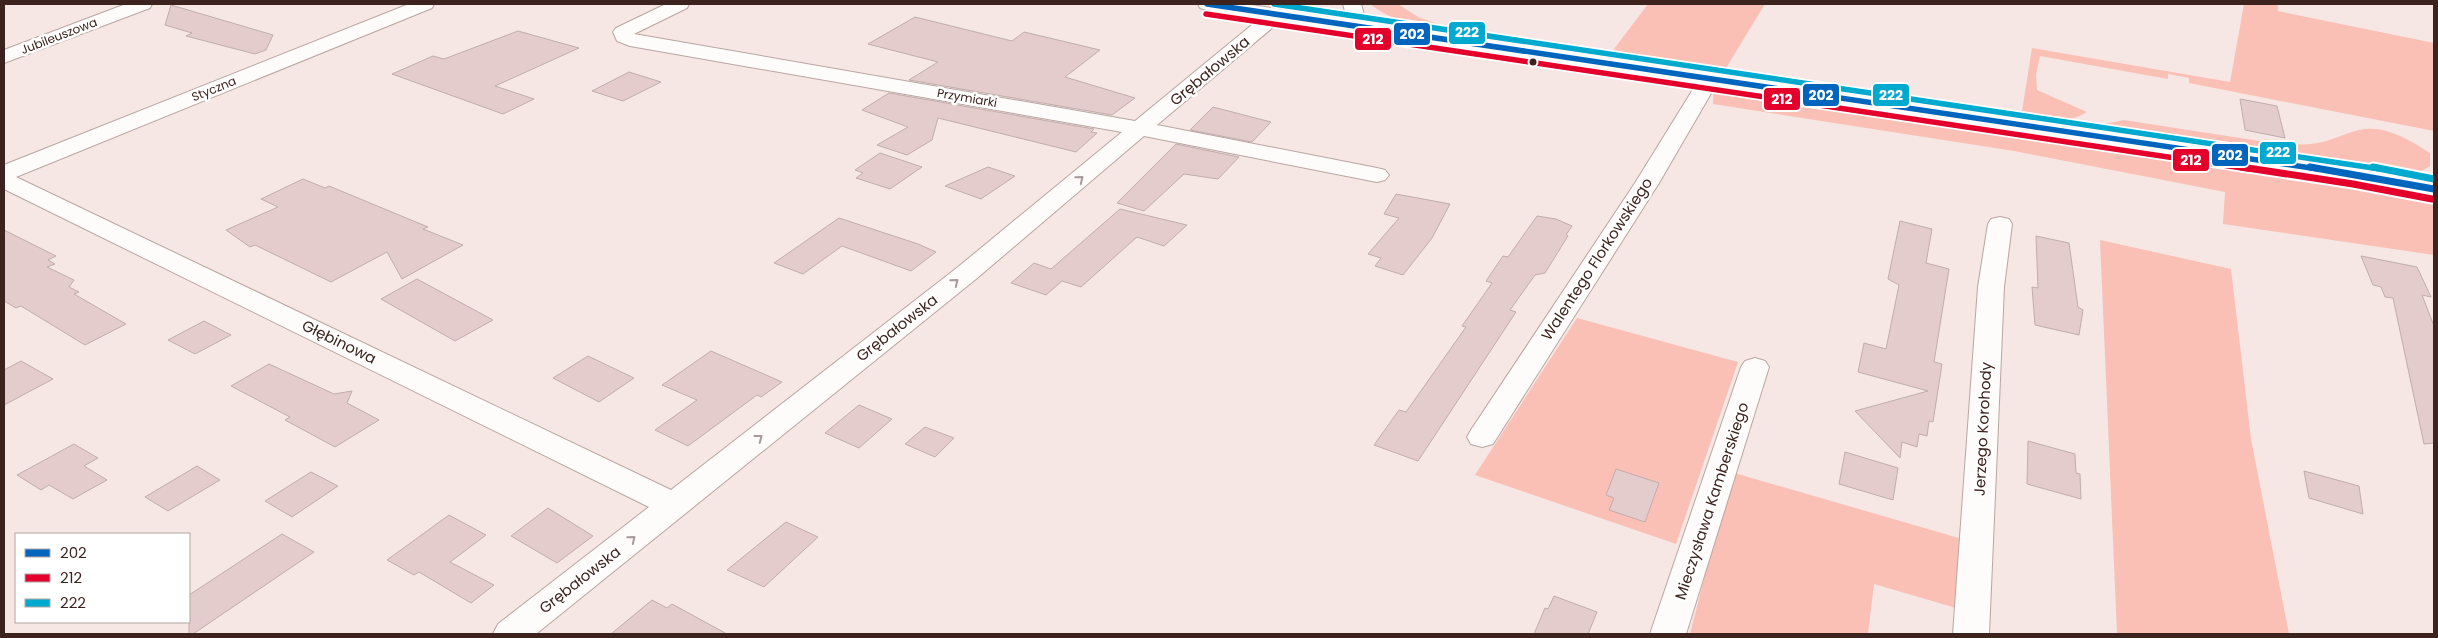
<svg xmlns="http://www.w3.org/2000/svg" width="2438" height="638" font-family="Poppins,sans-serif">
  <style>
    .green { fill: #fac0b6 }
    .building { fill: #e4cbcc; stroke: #c0adae }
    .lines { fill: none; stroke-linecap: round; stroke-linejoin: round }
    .minor-casing { stroke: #b8a6a1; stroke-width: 2 }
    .major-casing { stroke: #b8a6a1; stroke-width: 2 }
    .minor { fill: #fefbfb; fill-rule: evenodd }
    .major { fill: #fefbfb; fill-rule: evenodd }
    .bus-1-far1-casing { stroke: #fff; stroke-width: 9 }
    .bus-1-casing { stroke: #fff; stroke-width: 11 }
    .bus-2-far1-casing { stroke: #fff; stroke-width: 9 }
    .bus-2-casing { stroke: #fff; stroke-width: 11 }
    .bus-3-far1-casing { stroke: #fff; stroke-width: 9 }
    .bus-3-casing { stroke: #fff; stroke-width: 11 }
    .bus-1-far1 { stroke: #0065bd; stroke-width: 5.5 }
    .bus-1 { stroke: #0065bd; stroke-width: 7 }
    .bus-2-far1 { stroke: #e4002b; stroke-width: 5.5 }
    .bus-2 { stroke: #e4002b; stroke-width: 7 }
    .bus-3-far1 { stroke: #00a9ce; stroke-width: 5.5 }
    .bus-3 { stroke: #00a9ce; stroke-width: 7 }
    .oneway { stroke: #a79a98 }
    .bus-dot { fill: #3c231e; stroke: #fff; stroke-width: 2 }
    .labels { text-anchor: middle; stroke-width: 5; stroke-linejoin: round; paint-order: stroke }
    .far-street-label { font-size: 12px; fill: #3c231e; stroke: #fff }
    .street-label { font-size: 15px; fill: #3c231e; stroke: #fff }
    .line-badge { stroke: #fff; stroke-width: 2 }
    .badge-label { font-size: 14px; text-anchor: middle; font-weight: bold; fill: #fff }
  </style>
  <rect width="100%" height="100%" fill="#f6e7e4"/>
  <g class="green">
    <path d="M1370 4H1398L1418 17 1460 32 1611 53 1648 4H1765L1723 73C1662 64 1600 56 1538 47 1486 39 1413 37 1370 4Z"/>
    <path d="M2244 4H2278V11L2434 43V131L2189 83V78L2168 74V79L2040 56 2036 74 2037 90 2087 112C2066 125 2044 121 2021 117L2032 48 2230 82Z"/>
    <path d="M1714 86 2434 196V255L2223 224 2225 192 2014 151 1713 104Z"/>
    <path d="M2124 120 2266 142 2264 139C2279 141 2296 146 2310 144 2327 143 2342 134 2359 130 2384 124 2410 140 2430 153V166L2415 175 2110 132 2100 125Z"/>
    <path d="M2100 240 2231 269 2251 439 2289 634H2117Z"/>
    <path d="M1577 318 1738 362 1676 544 1475 475Z"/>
    <path d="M1731 472 1959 538 1956 608 1874 584 1868 634H1690Z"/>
  </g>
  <g class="building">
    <path d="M171 5 273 35 266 50 255 54 186 36 192 33 165 25Z"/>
    <path d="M915 17 1012 41 1024 32 1100 50 1065 77 1135 98 1112 115 909 80 938 62 868 44Z"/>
    <path d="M518 31 579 48 495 86 534 99 503 114 392 74 433 56 444 59Z"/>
    <path d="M629 72 661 82 623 101 592 91Z"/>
    <path d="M889 93 1094 129 1091 132 1097 133 1076 152 938 118 932 140 907 155 877 145 908 127 862 110Z"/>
    <path d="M2240 99 2277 106 2285 138 2245 130Z"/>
    <path d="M1213 107 1271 122 1252 142 1190 130Z"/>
    <path d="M1176 144 1239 157 1218 179 1184 174 1144 211 1117 203Z"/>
    <path d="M880 153 922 167 890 189 856 178 863 173 855 170Z"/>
    <path d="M988 167 1015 176 981 199 945 186Z"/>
    <path d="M303 179 325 188 329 186 428 227 423 229 463 245 402 279 387 252 331 282 255 245 250 247 226 230 278 207 261 199Z"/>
    <path d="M1396 194 1450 204 1432 238 1403 275 1375 266 1381 258 1368 254 1399 218 1384 214Z"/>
    <path d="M1120 209 1187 225 1164 246 1137 237 1081 287 1062 281 1046 295 1011 283 1034 263 1051 269Z"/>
    <path d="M1537 216 1556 219 1572 226 1566 235 1568 236 1545 273 1535 275 1510 310 1516 312 1418 461 1374 445 1399 410 1406 412 1466 327 1462 326 1492 283 1486 281 1503 256 1508 257Z"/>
    <path d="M839 218 918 244 936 252 911 271 842 246 803 274 774 263Z"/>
    <path d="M1900 221 1932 229 1926 263 1949 269 1934 362 1942 364 1933 422 1929 421 1927 436 1919 434 1917 447 1902 442 1900 458 1855 411 1928 391 1858 372 1864 343 1886 349 1899 285 1888 279Z"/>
    <path d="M4 230 56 256 48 260 55 264 47 267 74 280 69 287 79 292 74 294 126 324 85 345 21 306 16 308 4 301Z"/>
    <path d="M2036 236 2069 243 2078 307 2083 310 2079 335 2035 325 2032 287 2038 288Z"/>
    <path d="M2361 256 2417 267 2431 297 2422 295 2434 326V443L2424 444 2393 298 2385 297 2381 287 2373 285Z"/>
    <path d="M417 279 493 320 455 341 381 299Z"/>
    <path d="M204 321 231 335 195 354 168 340Z"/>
    <path d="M711 351 782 382 761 397 757 395 688 446 655 430 697 400 662 385Z"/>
    <path d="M588 356 634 378 599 402 553 378Z"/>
    <path d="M21 361 53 379 4 405V370Z"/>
    <path d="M269 364 334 394 352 391 347 403 379 420 335 447 285 420 290 417 231 386Z"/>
    <path d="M859 405 892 419 859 448 825 433Z"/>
    <path d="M925 427 954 438 935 457 905 444Z"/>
    <path d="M2028 441 2075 454 2076 473 2080 474 2081 499 2027 484Z"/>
    <path d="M74 444 98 458 84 466 107 480 73 499 49 485 41 490 17 475Z"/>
    <path d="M1845 452 1898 468 1893 500 1839 484Z"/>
    <path d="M197 466 220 480 168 511 145 497Z"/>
    <path d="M1616 469 1659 483 1645 522 1609 510 1614 498 1606 495Z"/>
    <path d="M2304 471 2359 486 2363 514 2309 498Z"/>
    <path d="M311 472 338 486 292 517 265 501Z"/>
    <path d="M548 508 593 536 557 563 511 536Z"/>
    <path d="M449 515 486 535 450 562 494 585 471 603 419 572 414 575 387 560Z"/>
    <path d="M786 522 818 537 764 587 727 570Z"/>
    <path d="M282 534 314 552 193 634H189V595Z"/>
    <path d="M1554 596 1597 612 1588 634H1534L1545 608 1548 609Z"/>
    <path d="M652 600 667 608 672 604 727 634H611Z"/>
  </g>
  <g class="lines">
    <g class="minor-casing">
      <g id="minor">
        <path d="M126 4H152L150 8 4 63V50Z"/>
        <path d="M409 4H434L432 8 16 177 671 490 958 267 1122 132 630 46 617 41 613 32 616 28 666 4H689L687 8 634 34 1135 121 1270 10H1284L1287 14 1284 18 1157 125 1377 168 1385 170 1389 175 1385 180 1377 182 1144 136 976 279 536 634H493L498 624 649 507 4 189V165Z"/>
        <path d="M1343 4H1361L1367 25 1364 29 1357 31 1350 29Z"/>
        <path d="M1710 72 1717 74 1720 78 1659 183 1493 444 1482 447 1471 444 1467 437 1471 430 1635 183 1700 78 1703 74Z"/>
        <path d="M2000 217 2009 219 2012 224 2004 287 1989 634H1953L1978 287 1988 224 1991 219Z"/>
        <path d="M1755 358 1765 361 1769 367 1686 634H1650L1741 367 1745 361Z"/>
      </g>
    </g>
    <g class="major-casing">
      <path id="major" d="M1198 4H1244L2355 167 2434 182V196L2355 181 1207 10 1200 8Z"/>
    </g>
    <use href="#minor" class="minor"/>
    <use href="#major" class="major"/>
    <g class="bus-1-far1-casing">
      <path id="bus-1-far1" d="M1207 4 2318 169"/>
    </g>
    <g class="bus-1-casing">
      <path id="bus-1" d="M2310 167 2434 189"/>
    </g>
    <g class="bus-2-far1-casing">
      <path id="bus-2-far1" d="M1206 14 2249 169"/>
    </g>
    <g class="bus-2-casing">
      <path id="bus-2" d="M2241 167 2353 184 2432 199"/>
    </g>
    <g class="bus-3-far1-casing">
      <path id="bus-3-far1" d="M1274 4 2380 169"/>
    </g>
    <g class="bus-3-casing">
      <path id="bus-3" d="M2373 167 2434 179"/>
    </g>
    <use href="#bus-1-far1" class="bus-1-far1"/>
    <use href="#bus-1" class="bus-1"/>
    <use href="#bus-2-far1" class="bus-2-far1"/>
    <use href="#bus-2" class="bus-2"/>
    <use href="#bus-3-far1" class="bus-3-far1"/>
    <use href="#bus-3" class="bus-3"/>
  </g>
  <defs><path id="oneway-chevron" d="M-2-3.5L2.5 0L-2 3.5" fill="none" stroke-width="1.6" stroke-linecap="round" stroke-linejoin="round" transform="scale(1.25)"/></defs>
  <g class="oneway">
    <use href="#oneway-chevron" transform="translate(1080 179) rotate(-39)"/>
    <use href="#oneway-chevron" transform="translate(955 282) rotate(-39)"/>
    <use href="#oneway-chevron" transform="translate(759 438) rotate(-38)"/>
    <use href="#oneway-chevron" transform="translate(632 539) rotate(-39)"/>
  </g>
  <circle class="bus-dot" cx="1533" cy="62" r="4.5"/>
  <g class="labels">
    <g class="far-street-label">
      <text transform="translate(59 36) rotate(-21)" y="4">Jubileuszowa</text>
      <text transform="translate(214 89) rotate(-22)" y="4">Styczna</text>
      <text transform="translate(967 98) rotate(10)" y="4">Przymiarki</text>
    </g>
    <g class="street-label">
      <text transform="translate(1210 71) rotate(-40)" y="5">Grębałowska</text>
      <text transform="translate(1597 259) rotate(-57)" y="5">Walentego Florkowskiego</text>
      <text transform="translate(897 328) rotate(-38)" y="5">Grębałowska</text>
      <text transform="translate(339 342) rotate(26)" y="5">Głębinowa</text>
      <text transform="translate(1983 429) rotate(-87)" y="5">Jerzego Korohody</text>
      <text transform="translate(1712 501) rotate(-72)" y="5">Mieczysława Kamberskiego</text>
      <text transform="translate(580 580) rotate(-38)" y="5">Grębałowska</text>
    </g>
  </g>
  <g class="line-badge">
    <rect x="1448" y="21" width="38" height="24" rx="5" fill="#00a9ce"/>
    <rect x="1393" y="22" width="38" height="24" rx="5" fill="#0065bd"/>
    <rect x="1354" y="27" width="38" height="24" rx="5" fill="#e4002b"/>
    <rect x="1802" y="83" width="38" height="24" rx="5" fill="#0065bd"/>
    <rect x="1872" y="83" width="38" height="24" rx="5" fill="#00a9ce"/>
    <rect x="1763" y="87" width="38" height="24" rx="5" fill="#e4002b"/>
    <rect x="2259" y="141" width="38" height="24" rx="5" fill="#00a9ce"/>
    <rect x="2211" y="143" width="38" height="24" rx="5" fill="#0065bd"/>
    <rect x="2172" y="148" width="38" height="24" rx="5" fill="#e4002b"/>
  </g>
  <g class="badge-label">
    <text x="1467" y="37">222</text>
    <text x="1412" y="39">202</text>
    <text x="1373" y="44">212</text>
    <text x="1821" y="100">202</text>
    <text x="1891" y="100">222</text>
    <text x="1782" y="104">212</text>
    <text x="2278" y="157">222</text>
    <text x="2230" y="160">202</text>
    <text x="2191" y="165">212</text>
  </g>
  <rect width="2438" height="638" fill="none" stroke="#3c231e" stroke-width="10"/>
  <rect x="15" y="533" width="175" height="90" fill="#ffffff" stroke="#b1a7a5"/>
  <rect x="25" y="549" width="25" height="8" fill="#0065bd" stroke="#b1a7a5"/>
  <text x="60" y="558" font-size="15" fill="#3c231e">202</text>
  <rect x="25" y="574" width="25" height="8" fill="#e4002b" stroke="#b1a7a5"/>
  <text x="60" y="583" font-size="15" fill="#3c231e">212</text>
  <rect x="25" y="599" width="25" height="8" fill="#00a9ce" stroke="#b1a7a5"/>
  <text x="60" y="608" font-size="15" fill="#3c231e">222</text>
</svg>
